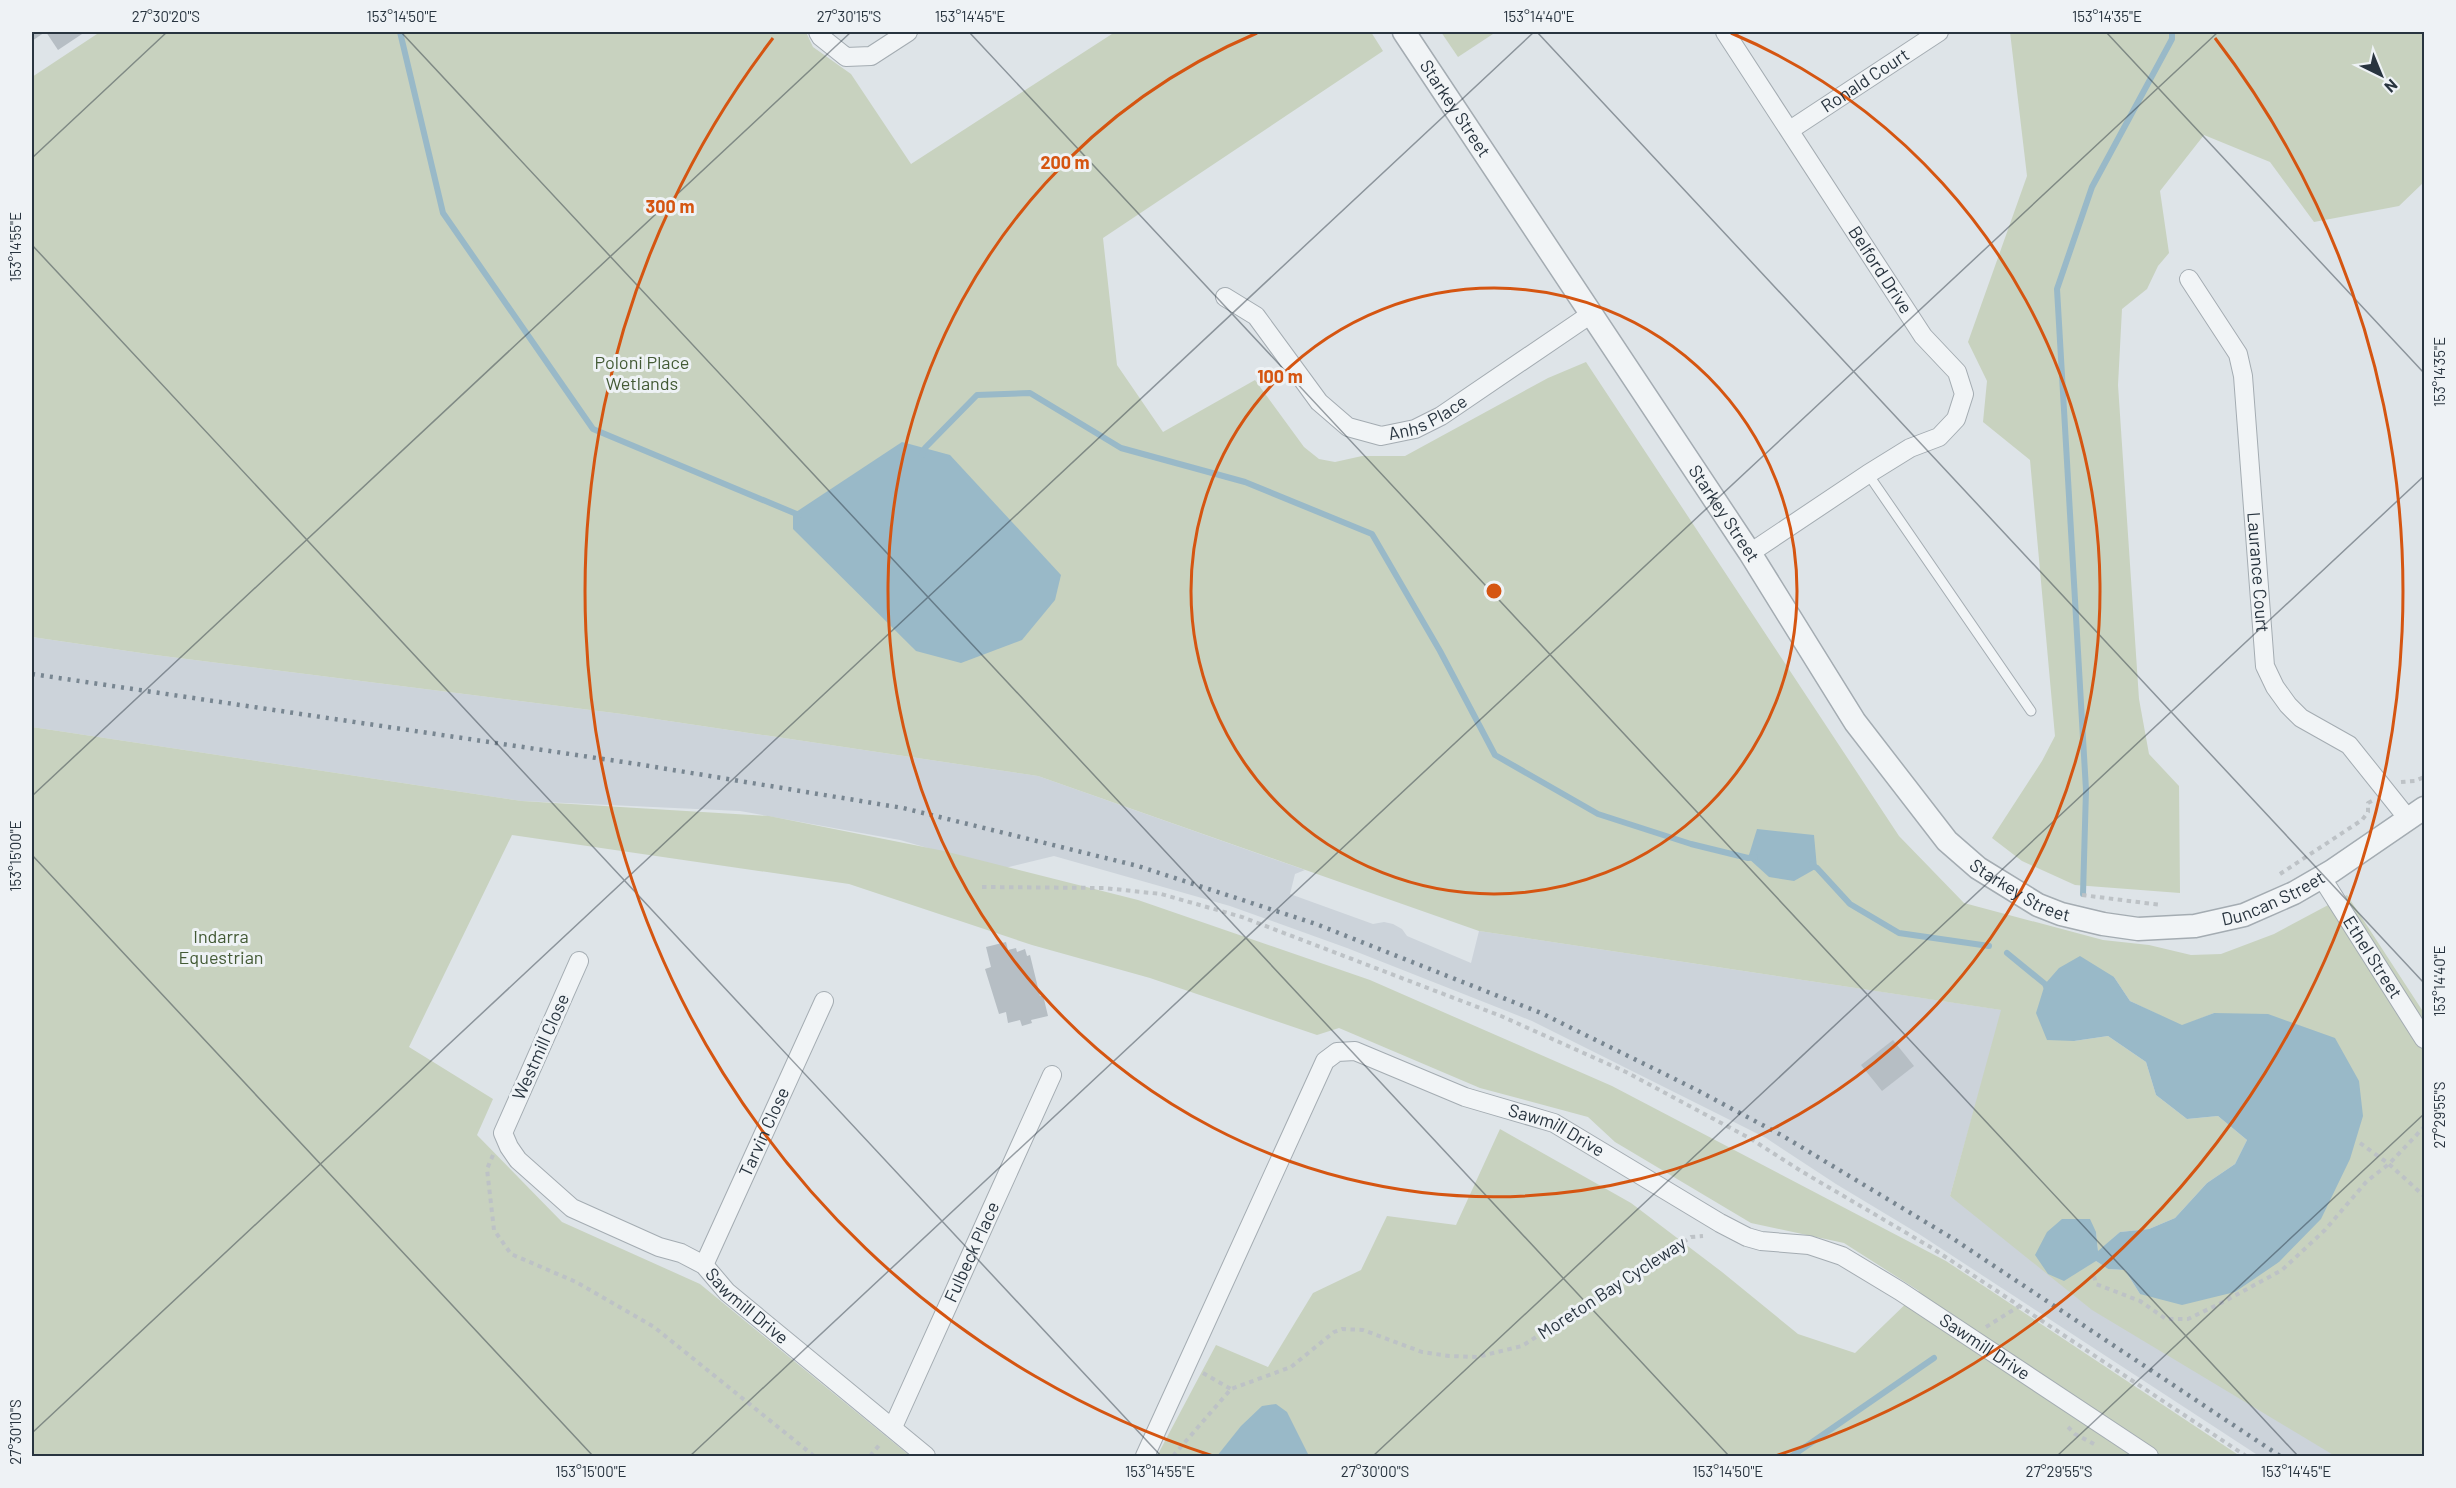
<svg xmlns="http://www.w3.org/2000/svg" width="2456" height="1488" font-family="Barlow,sans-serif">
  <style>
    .built { fill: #ccd3da }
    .green { fill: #c8d2bf; fill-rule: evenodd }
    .water { fill: #99b9c8 }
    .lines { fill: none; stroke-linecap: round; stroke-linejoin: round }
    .stream { stroke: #99b9c8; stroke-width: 6 }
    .building { fill: #b6bec4 }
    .service-casing { stroke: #a4acb2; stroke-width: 11 }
    .minor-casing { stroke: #a4acb2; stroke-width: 20 }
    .tertiary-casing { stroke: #a4acb2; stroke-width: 25 }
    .path { stroke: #bdc2c6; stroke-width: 4; stroke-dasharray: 4.5 4.5; stroke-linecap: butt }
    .service { stroke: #f1f4f6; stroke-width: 9 }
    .minor { stroke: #f1f4f6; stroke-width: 18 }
    .tertiary { stroke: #f1f4f6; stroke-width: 22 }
    .rail { stroke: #788691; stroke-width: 4.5; stroke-dasharray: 3 6; stroke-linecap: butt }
    .ticks { fill: none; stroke: #28343f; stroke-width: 1.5; stroke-opacity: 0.45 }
    .ring { fill: none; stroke: #d55511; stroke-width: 3 }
    .labels { text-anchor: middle; stroke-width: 6; stroke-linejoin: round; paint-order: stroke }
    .street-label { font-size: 18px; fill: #28343f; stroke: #eef2f5 }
    .park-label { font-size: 18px; fill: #435a35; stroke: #eef2f5 }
    .centre { fill: #d55511; stroke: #eef2f5; stroke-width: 3 }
    .ring-label { font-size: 18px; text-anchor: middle; font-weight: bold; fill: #d55511; stroke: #eef2f5; stroke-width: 6; stroke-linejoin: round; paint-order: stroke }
    .neatline { fill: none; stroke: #28343f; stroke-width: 2 }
    .ticks-label { font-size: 15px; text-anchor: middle; fill: #28343f }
  </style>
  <rect width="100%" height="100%" fill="#dee4e8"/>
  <path class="built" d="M32 637 155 655 622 714 1038 776 1305 870 1295 874 1290 894 1373 924 1384 922 1393 924 1402 929 1407 936 1471 963 1479 931 2002 1010 1950 1196 2352 1456H2259L1919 1234 1836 1184 1766 1138 1532 1021 1347 948 1230 906 1054 856 1001 869 900 840 740 811 522 801 32 727Z"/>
  <g class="green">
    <path d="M100 32H806L813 47 851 74 911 164 1115 32H1371L1383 51 1103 238 1117 365 1163 432 1255 380 1304 447 1319 459 1335 462 1362 456H1405L1548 378 1586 362 1899 836 1964 903 2103 940 2149 945 2191 955 2221 954 2274 934 2347 895 2424 1013V1456H2335L2092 1310 1950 1196 2001 1010 1479 931 1038 776 622 714 155 655 32 637V77ZM2114 977 2130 1001 2182 1026 2214 1013 2279 1262 2140 1294 2125 1270 2108 1269 2096 1261V1232L2098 1252 2120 1232 2149 1229 2175 1218 2207 1183 2235 1164 2247 1140 2218 1116 2187 1119 2156 1095 2146 1062 2108 1036 2074 1041Z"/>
    <path d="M1441 32H1496L1458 57Z"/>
    <path d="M2010 32H2424V182L2399 206 2314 222 2270 162 2204 135 2160 191 2169 253 2158 266 2147 289 2122 309 2118 385 2139 699 2149 754 2179 786 2180 893 2075 885 2022 861 1992 838 2042 761 2055 736 2030 460 1983 422 1987 381 1968 342 2027 176Z"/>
    <path d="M32 727 522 801 769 816 944 851 1138 900 1370 980 1612 1086 1946 1261 2240 1456H1157L1216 1345 1268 1367 1313 1293 1361 1270 1387 1216 1456 1225 1500 1129 1631 1203 1722 1272 1798 1334 1855 1353 1919 1291 1844 1243 1751 1223 1615 1142 1588 1117 1480 1088 1339 1028 1317 1035 1150 978 1032 945 849 884 512 835 409 1047 493 1099 477 1135 562 1222 700 1284 910 1456H32Z"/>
  </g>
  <g class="water">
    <path d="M902 442 950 455 1061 575 1055 600 1022 640 961 663 916 651 793 529V514Z"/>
    <path d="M1757 829 1814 835 1817 868 1794 881 1769 877 1748 858Z"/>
    <path d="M2080 956 2114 977 2130 1001 2182 1025 2214 1013 2268 1014 2335 1038 2359 1081 2363 1116 2350 1159 2321 1219 2279 1262 2235 1292 2182 1305 2140 1294 2125 1270 2108 1269 2096 1261 2064 1281 2048 1274 2035 1255 2047 1232 2062 1219H2090L2096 1232 2098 1251 2120 1232 2149 1229 2175 1218 2207 1183 2235 1164 2247 1140 2218 1116 2187 1119 2156 1095 2146 1062 2108 1036 2074 1041 2047 1040 2036 1013 2045 984 2059 968Z"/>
    <path d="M1276 1404 1287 1412 1309 1456H1217L1241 1426 1262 1406Z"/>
  </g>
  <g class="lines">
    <g class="stream">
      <path d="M400 32 443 213 593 429 799 515"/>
      <path d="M922 455 925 448 977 395 1030 393 1121 448 1245 482 1372 534 1440 651 1495 755 1598 814 1691 844 1748 858 1755 857"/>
      <path d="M1811 865 1817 868 1850 904 1899 933 1989 946"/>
      <path d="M2083 894 2086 790 2057 289 2092 187 2172 39V32"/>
      <path d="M2007 953 2045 984 2048 991"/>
      <path d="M1792 1456 1934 1358"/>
    </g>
  </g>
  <g class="building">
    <path d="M32 32H45L32 41Z"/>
    <path d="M46 32H85L58 50Z"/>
    <path d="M1006 942 1008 950 1016 948 1017 952 1025 949 1027 956 1030 955 1040 996 1043 995 1048 1016 1031 1020 1032 1023 1022 1026 1020 1020 1008 1023 1006 1012 999 1014 985 969 991 967 986 947Z"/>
    <path d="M1893 1040 1914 1066 1882 1091 1861 1065Z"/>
  </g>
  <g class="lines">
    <g class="service-casing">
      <path id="service" d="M1868 474 2031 711"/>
    </g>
    <g class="minor-casing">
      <g id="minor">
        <path d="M818 32 821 37 846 57 871 56 908 32"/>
        <path id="s1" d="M1725 32 1923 336 1957 372 1964 394 1956 419 1939 437 1910 448 1868 474 1750 553"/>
        <path id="s2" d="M1790 130 1939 32"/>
        <path id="s3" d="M2189 279 2238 354 2243 376 2265 666 2275 687 2288 705 2301 718 2349 745 2409 820"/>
        <path id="s4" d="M1225 297 1256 316 1319 402 1348 427 1381 436 1415 429 1441 416 1591 314"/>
        <path id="s5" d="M2322 878 2424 1039"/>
        <path id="s6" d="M579 961 503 1133 509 1147 518 1160 572 1208 659 1247 681 1253 704 1265 727 1292 926 1456"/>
        <path id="s7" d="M704 1265 824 1001"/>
        <path id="s8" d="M893 1427 1052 1075"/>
        <path id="s9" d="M1145 1456 1325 1061 1337 1052 1355 1051 1465 1097 1554 1123 1720 1223 1747 1237 1761 1241 1809 1245 1842 1256 1900 1291 2149 1456"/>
      </g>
    </g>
    <g class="tertiary-casing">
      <g id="tertiary">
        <path id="s10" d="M1404 32 1750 553 1855 722 1947 841 1978 868 2038 905 2061 914 2103 924 2138 929 2195 926 2244 915 2294 893 2332 871 2424 808"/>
      </g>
    </g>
    <g class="path">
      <path d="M2401 782 2415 781 2424 777"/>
      <path d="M2280 874 2362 820 2368 812V803L2372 801"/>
      <path d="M982 887 1104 888 1161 894 1242 917 1501 1016 1626 1072 1751 1139 1801 1171 1932 1248 2246 1456"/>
      <path d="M2082 895 2161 905"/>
      <path d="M2360 1143 2389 1164 2424 1196"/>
      <path d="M493 1155 487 1169 494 1230 511 1254 576 1282 654 1327 814 1456"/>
      <path d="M2094 1276 2096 1284 2140 1301 2166 1319H2188L2225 1301 2282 1270 2325 1230 2367 1181 2389 1164 2424 1127"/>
      <path d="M1986 1327 2021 1305"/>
      <path d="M1203 1373 1231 1389"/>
      <path d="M2068 1427 2075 1434 2094 1444"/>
      <path d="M870 1456 881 1443"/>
      <path d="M1173 1456 1231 1389 1291 1367 1334 1332 1342 1329 1363 1330 1422 1352 1449 1356 1477 1357 1522 1346 1691 1237 1703 1236"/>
    </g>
    <use href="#service" class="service"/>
    <use href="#minor" class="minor"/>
    <use href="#tertiary" class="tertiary"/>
    <path class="rail" d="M32 674 637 764 903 808 1138 866 1316 924 1541 1013 1695 1089 1783 1136 1952 1238 2280 1456"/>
  </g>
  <path class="ticks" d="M401 32 1729 1456M969 32 2298 1456M1537 32 2424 983M2106 32 2424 373M32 158 167 32M32 245 1161 1456M32 796 851 32M32 855 593 1456M32 1433 1534 32M690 1456 2218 32M1373 1456 2424 476M2057 1456 2424 1114"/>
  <g class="ring">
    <circle cx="1494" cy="591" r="303"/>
    <path d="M1731 33A606 606 0 1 1 1257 33"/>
    <path d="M1213 1456A909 909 0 0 1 773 38M2215 38A909 909 0 0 1 1775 1456"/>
  </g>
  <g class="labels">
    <g class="street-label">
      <text dy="6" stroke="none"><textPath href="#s2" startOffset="90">Ronald Court</textPath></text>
      <text dy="6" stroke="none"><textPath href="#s10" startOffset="92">Starkey Street</textPath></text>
      <text dy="6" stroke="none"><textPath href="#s1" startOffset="284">Belford Drive</textPath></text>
      <text dy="6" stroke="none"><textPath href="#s4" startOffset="266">Anhs Place</textPath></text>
      <text dy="6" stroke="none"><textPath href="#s10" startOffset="578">Starkey Street</textPath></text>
      <text dy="6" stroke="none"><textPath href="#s3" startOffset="309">Laurance Court</textPath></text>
      <text dy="6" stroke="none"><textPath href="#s10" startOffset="1064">Starkey Street</textPath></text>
      <text dy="6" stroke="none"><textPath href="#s10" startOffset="1330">Duncan Street</textPath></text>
      <text dy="6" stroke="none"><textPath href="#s5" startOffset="94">Ethel Street</textPath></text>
      <text transform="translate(541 1047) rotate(-66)" y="6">Westmill Close</text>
      <text dy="6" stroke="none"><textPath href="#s9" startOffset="684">Sawmill Drive</textPath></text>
      <text dy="6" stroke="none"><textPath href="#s7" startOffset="146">Tarvin Close</textPath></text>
      <text dy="6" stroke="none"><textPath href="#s8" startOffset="192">Fulbeck Place</textPath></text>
      <text transform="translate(1612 1288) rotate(-33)" y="6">Moreton Bay Cycleway</text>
      <text dy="6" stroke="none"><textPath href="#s6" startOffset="495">Sawmill Drive</textPath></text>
      <text dy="6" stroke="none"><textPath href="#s9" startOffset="1170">Sawmill Drive</textPath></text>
    </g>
    <g class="park-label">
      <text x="642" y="369">Poloni Place<tspan x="642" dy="21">Wetlands</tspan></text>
      <text x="221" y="943">Indarra<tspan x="221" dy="21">Equestrian</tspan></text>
    </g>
  </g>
  <circle cx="1494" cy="591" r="9" class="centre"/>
  <g class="ring-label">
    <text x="1065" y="169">200 m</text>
    <text x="670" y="213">300 m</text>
    <text x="1280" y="383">100 m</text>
  </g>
  <rect width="2456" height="1488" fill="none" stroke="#eef2f5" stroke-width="66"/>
  <g transform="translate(2381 75) rotate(137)" stroke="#eef2f5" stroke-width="4.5" paint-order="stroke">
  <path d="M0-4.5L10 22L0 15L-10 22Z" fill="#28343f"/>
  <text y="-9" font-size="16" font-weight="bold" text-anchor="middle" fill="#28343f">N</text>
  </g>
  <rect x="33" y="33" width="2390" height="1422" class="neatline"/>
  <g class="ticks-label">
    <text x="166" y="22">27°30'20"S</text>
    <text x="402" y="22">153°14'50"E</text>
    <text x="849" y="22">27°30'15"S</text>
    <text x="970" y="22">153°14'45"E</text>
    <text x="1539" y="22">153°14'40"E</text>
    <text x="2107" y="22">153°14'35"E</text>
    <text transform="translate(16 247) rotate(-90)" y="5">153°14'55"E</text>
    <text transform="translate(2440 372) rotate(-90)" y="5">153°14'35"E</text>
    <text transform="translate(16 856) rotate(-90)" y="5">153°15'00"E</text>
    <text transform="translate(2440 981) rotate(-90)" y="5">153°14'40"E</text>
    <text transform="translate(2440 1115) rotate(-90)" y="5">27°29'55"S</text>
    <text transform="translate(16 1432) rotate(-90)" y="5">27°30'10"S</text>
    <text x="591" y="1477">153°15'00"E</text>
    <text x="1160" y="1477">153°14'55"E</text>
    <text x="1375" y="1477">27°30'00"S</text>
    <text x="1728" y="1477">153°14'50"E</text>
    <text x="2059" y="1477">27°29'55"S</text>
    <text x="2296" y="1477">153°14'45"E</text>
  </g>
</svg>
